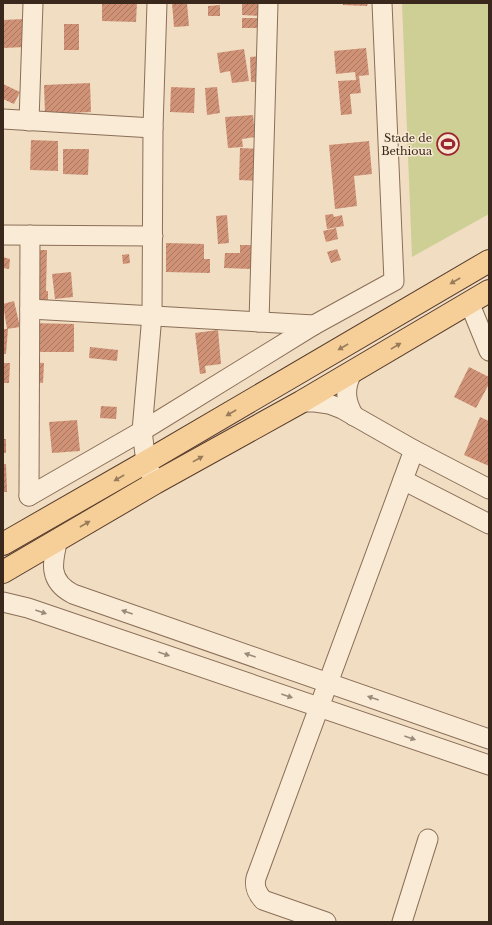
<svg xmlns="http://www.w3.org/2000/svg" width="492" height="925" font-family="'Libre Baskerville',serif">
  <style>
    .pitch { fill: #cecf95 }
    .building { fill: url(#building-hatch) }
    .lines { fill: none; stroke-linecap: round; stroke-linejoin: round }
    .minor-casing { stroke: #8b6e58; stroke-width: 21 }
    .major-casing { stroke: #583c2d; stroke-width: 24 }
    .minor { stroke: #faebd6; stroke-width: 19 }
    .major { stroke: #f5ce98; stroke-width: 22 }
    .oneway { fill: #987b5a }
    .oneway2 { fill: #9a8a7a }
    .labels { text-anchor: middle; stroke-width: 3; stroke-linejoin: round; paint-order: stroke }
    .poi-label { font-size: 11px; fill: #3a281d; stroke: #f7e8d2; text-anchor: end }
  </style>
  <defs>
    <pattern id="building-hatch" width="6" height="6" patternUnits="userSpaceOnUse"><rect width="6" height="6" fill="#d09276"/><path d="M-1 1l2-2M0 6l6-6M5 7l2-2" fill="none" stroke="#aa7760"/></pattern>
  </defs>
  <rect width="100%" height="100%" fill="#f0ddc2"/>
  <path class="pitch" d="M402 3H489V214L412 257Z"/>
  <g class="building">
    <path d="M102 3H137L136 22 102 21Z"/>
    <path d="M172 3H187L189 26 174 27Z"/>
    <path d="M242 3H262L261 16 242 15Z"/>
    <path d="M343 3H368L367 6 343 5Z"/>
    <path d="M220 5V16H208V6Z"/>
    <rect x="242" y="18" width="21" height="10"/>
    <path d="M24 19 25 47 3 48V20Z"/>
    <rect x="64" y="24" width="15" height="26"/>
    <path d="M366 48 369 75 359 76 361 93 350 94 352 114 341 115 338 81 356 80 355 72 336 74 334 51Z"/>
    <path d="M244 49 249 81 232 83 230 71 220 73 217 53Z"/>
    <path d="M265 56 266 81 251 82 250 57Z"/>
    <path d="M90 83 91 112 45 114 44 85Z"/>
    <path d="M3 84 20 92 14 104 3 99Z"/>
    <path d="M171 87 195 88 194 113 170 112Z"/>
    <path d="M217 87 220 113 207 115 205 88Z"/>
    <path d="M253 115 255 137 242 139 243 147 228 148 225 117Z"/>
    <path d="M31 140 58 141V171L30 170Z"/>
    <path d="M369 141 372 174 354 176 357 206 335 209 329 145Z"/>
    <path d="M240 148 264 149 262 181 239 180Z"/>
    <path d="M63 149H89L88 175 63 174Z"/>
    <path d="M333 214 334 217 342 215 344 226 327 229 325 215Z"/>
    <path d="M227 215 229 243 218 244 216 216Z"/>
    <path d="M336 228 338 239 326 242 323 231Z"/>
    <path d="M166 243 204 244V259H210V273L166 272Z"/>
    <path d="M240 245H252L251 269 224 268 225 253H240Z"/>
    <path d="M337 249 341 260 331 263 327 252Z"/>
    <path d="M35 250H47L46 291H48V303H34Z"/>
    <path d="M129 254 130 263 123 264 122 255Z"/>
    <path d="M3 257 10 259 9 269 3 268Z"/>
    <path d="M71 272 73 297 55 299 52 274Z"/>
    <path d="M14 301 20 327 7 329 3 304Z"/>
    <path d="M30 323 74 324V352H30Z"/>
    <path d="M3 329H8L6 354H3Z"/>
    <path d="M218 330 221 364 205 366 206 373 200 374 195 333Z"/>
    <path d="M90 347 118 350 117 361 89 358Z"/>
    <path d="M28 362 44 363 43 383 27 381Z"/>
    <path d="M3 363H10L9 383H3Z"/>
    <path d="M469 367 489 377V384L476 408 454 397Z"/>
    <path d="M101 406 117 407 116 419 100 418Z"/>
    <path d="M480 417 489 421V466L464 455Z"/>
    <path d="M77 420 80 451 52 453 49 422Z"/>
    <rect x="3" y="439" width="3" height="14"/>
    <path d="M3 464H6L7 492H3Z"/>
  </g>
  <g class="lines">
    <g class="minor-casing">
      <g id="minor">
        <path d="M3 119 153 128"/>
        <path d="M29 121 33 3"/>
        <path d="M3 235 153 236"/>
        <path d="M469 302 489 351"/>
        <path d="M259 322 268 3"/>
        <path d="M314 325 394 281 382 3"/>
        <path d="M352 373C344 388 345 401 354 416"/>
        <path d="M301 402H315L329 404 342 409 414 450 489 489"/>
        <path d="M151 474 146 462 142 431 152 315 153 128 157 3"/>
        <path d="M403 480 489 524"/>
        <path d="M29 496 142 431 314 325 30 309"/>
        <path d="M29 496 30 235"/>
        <path d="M58 539C52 563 48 581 73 594L489 739"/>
        <path d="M3 602 28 608 489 765"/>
        <path d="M326 922 263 900C257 893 254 887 256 878L414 450"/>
        <path d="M402 922 428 839"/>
      </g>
    </g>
    <g class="major-casing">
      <g id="major">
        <path d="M3 544 146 462 489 261"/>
        <path d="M3 572 155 483 301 402 489 291"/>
      </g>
    </g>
    <use href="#minor" class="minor"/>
    <use href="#major" class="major"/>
  </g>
  <defs><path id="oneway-solid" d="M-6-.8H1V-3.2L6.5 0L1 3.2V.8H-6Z"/></defs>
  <g class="oneway">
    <use href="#oneway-solid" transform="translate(455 281) rotate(150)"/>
    <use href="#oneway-solid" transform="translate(396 346) rotate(-31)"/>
    <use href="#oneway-solid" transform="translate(343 347) rotate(150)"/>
    <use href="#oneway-solid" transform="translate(231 413) rotate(150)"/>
    <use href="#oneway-solid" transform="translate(198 459) rotate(-29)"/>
    <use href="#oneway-solid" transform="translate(119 478) rotate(150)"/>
    <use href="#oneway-solid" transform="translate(85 524) rotate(-30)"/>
  </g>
  <g class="oneway2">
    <use href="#oneway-solid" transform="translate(41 612) rotate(19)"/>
    <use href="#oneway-solid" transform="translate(127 612) rotate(-161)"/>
    <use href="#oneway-solid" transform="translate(164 654) rotate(19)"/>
    <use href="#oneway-solid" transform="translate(250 655) rotate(-161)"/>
    <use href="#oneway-solid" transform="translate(287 696) rotate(19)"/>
    <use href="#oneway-solid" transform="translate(373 698) rotate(-161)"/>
    <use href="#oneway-solid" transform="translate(410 738) rotate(19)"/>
  </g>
  <defs>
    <g id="stadium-ring" transform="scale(1.15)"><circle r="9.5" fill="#f7e8d2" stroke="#9d2533" stroke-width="1.5"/><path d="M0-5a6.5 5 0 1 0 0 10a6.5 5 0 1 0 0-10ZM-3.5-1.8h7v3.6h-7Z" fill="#9d2533"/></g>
  </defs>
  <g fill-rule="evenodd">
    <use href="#stadium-ring" x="448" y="144"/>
  </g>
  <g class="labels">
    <g class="poi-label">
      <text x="432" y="142">Stade de<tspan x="432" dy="13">Bethioua</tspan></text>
    </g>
  </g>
  <rect width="492" height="925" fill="none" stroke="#3a281d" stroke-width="8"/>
</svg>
